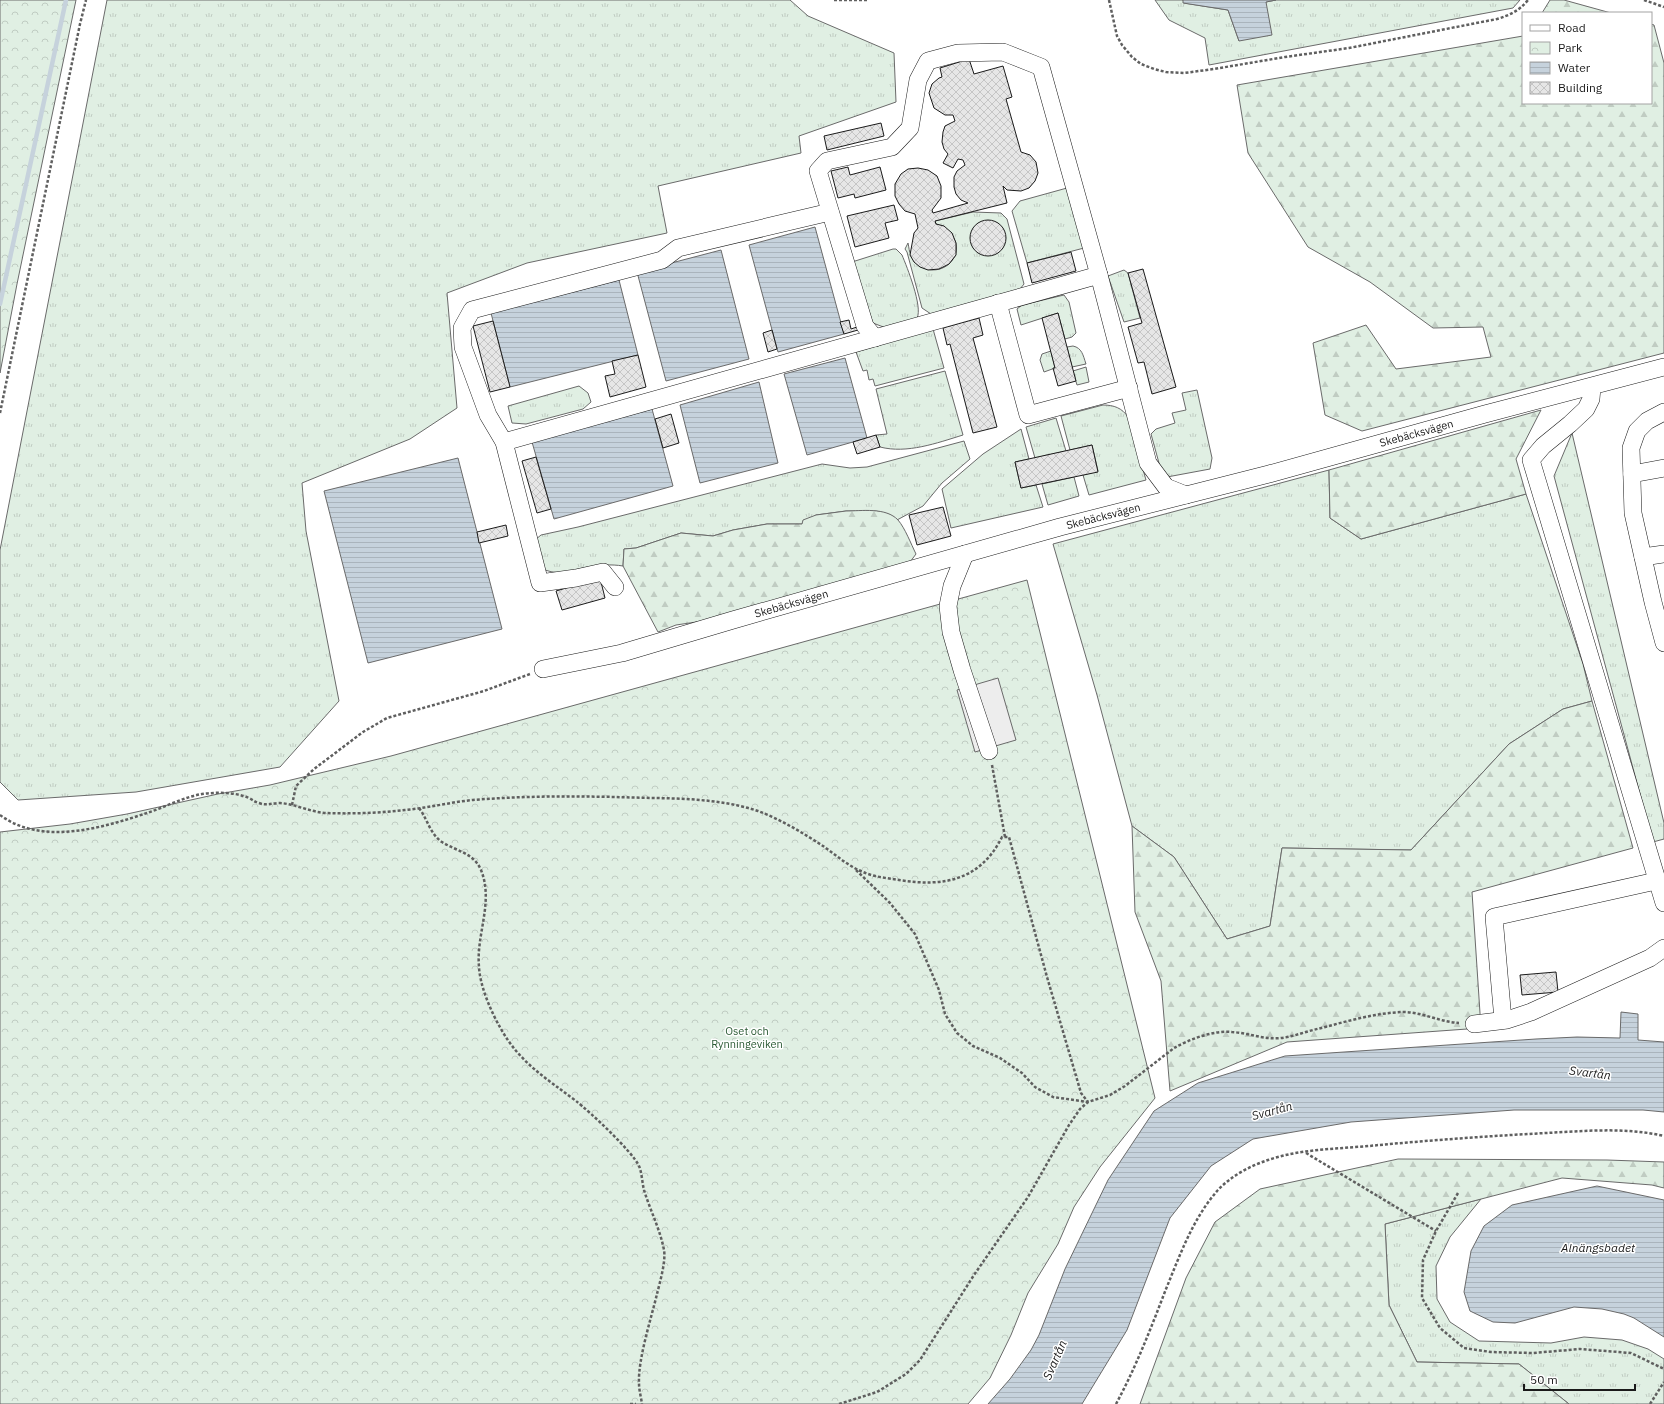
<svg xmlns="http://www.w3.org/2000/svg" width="1664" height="1404" font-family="'IBM Plex Sans',sans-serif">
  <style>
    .grass { fill: url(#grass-tufts); stroke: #6a6a6a }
    .forest { fill: url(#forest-firs); stroke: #6a6a6a }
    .park { fill: url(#park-crowns); stroke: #6a6a6a }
    .parking { fill: #ededed; stroke: #6a6a6a }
    .water { fill: url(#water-rules); stroke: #6a6a6a }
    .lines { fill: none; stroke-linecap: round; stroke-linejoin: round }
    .stream { stroke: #c6d2dc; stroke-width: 4.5 }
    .building { fill: url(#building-cross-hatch); stroke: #1a1a1a }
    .minor-casing { stroke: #1a1a1a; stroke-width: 18 }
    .path { stroke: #5f5f5f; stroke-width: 2.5; stroke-dasharray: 3 2; stroke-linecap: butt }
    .minor { stroke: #fff; stroke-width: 17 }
    .labels { text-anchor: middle; stroke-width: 3; stroke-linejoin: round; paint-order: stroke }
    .street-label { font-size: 11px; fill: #1a1a1a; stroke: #fff }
    .park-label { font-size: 11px; fill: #2b5a34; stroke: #fff }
    .water-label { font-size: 12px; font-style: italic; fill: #1a1a1a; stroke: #fff }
  </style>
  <defs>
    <pattern id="grass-tufts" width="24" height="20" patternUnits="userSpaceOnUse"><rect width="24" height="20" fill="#e0efe3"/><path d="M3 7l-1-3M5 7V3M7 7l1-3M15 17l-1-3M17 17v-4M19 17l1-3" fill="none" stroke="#c0ccc2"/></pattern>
    <pattern id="forest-firs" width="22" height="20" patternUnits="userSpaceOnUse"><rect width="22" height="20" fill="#e0efe3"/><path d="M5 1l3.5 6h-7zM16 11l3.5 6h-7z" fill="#c0ccc2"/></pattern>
    <pattern id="park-crowns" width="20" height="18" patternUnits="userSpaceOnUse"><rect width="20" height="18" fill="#e0efe3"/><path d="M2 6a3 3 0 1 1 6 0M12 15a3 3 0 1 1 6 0" fill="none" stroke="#c0ccc2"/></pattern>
    <pattern id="water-rules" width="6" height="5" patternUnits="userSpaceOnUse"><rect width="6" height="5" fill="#c6d2dc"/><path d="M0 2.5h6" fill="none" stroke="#aab4bc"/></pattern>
    <pattern id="building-cross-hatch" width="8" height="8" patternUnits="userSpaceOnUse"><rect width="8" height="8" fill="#e6e6e6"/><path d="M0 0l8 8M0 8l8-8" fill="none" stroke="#c5c5c5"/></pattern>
  </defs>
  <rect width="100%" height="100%" fill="#fff"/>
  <g class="grass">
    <path d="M107 0H790L808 16 894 53 896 102 799 136 801 153 658 186 667 233 527 263 447 293 457 408 410 439 302 483 306 531 339 701 280 767 136 792 18 800 0 782V550Z"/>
    <path d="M1155 0H1183L1184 3 1228 10 1239 41 1266 2 1276 0H1520L1513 8 1209 65 1205 38 1169 20Z"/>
    <path d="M1067 188 1084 248 1027 263 1012 211 1020 201Z"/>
    <path d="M973 212 1001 213 1007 219 1024 284 1020 289 931 314 922 308 907 252 905 249 908 243C909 247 909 252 911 255 918 270 936 275 949 264 965 249 953 229 936 224L935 221Z"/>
    <path d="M893 249H896L902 255C907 267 923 307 917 318L886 328 873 323 852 262Z"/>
    <path d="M1124 270 1128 273 1140 318 1124 322 1108 276Z"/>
    <path d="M1064 295 1069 302 1076 333 1072 337 1065 339 1058 313 1021 325 1017 309 1022 305Z"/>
    <path d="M933 329 944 368 875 386 873 379 869 380 867 370 863 371 856 352Z"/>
    <path d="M1073 346C1082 348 1083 355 1086 364L1072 367 1067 347Z"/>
    <path d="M1051 351 1055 368 1044 372 1040 360 1042 354Z"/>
    <path d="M1086 367 1089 382 1077 385 1073 371Z"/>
    <path d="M945 371 963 435C937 443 907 454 880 447L876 435 887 434 876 389Z"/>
    <path d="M579 386 588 393 591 402 583 409 526 424 512 423 508 406Z"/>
    <path d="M1197 390 1212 458 1210 469 1167 477 1162 474 1151 434 1156 429 1175 423 1172 413 1186 410 1182 393Z"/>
    <path d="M1103 405C1114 405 1122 408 1128 417L1146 480 1089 495 1083 475 1098 471 1092 445 1070 450 1061 416Z"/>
    <path d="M1056 418 1066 451 1035 458 1026 427Z"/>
    <path d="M1021 429 1029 459 1015 462 1021 488 1036 485 1043 507 951 528 942 489 983 454Z"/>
    <path d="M1572 433 1664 823V839L1653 842 1554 476Z"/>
    <path d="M964 441 970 459 942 483 923 506 897 520 888 514 876 511H846L816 515 802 524H767L733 530 713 536 681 533 636 548 624 549 623 566C611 564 600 565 588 567 571 570 562 576 545 570L535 540 541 535 578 527 822 464 850 468 867 467Z"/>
    <path d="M1329 470 1330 518 1361 539 1526 494 1583 664 1592 701 1563 709 1509 744 1411 850 1282 848 1270 926 1227 939 1174 857 1132 826 1097 695 1053 544Z"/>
    <path d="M1074 477 1079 496 1048 505 1042 484Z"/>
    <path d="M1481 1199 1450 1237 1436 1266 1437 1299 1450 1322 1479 1341 1551 1343 1584 1337 1622 1340 1648 1349 1664 1359V1404H1569L1519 1364 1417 1362 1389 1305 1385 1224Z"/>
  </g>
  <g class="forest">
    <path d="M1550 0H1564L1611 13H1542Z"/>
    <path d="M1651 24 1654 25 1664 63V353L1362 431 1325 415 1313 343 1366 325 1396 369 1491 357 1483 327 1433 328 1370 282 1308 247 1248 153 1237 85 1523 36V103H1651Z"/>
    <path d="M1541 410 1516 459 1526 494 1361 539 1330 518 1329 470Z"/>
    <path d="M846 511C861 511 886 507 898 520 905 528 911 544 916 554L910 562 784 609 676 625 658 632 623 566 624 549 636 548 681 533 713 536 733 530 767 524H802L803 520 816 515Z"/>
    <path d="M1592 701 1633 848 1472 892 1481 1028 1287 1042 1170 1091 1161 981 1135 912 1132 826 1174 857 1227 939 1270 926 1282 848 1411 850 1509 744 1563 709Z"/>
    <path d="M1398 1159 1607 1160 1664 1162V1188L1652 1185 1562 1178 1385 1224 1389 1305 1417 1362 1519 1364 1569 1404H1140L1186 1278 1215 1222 1260 1189Z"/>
  </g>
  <g class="park">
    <path d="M0 0H76L17 284 0 373Z"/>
    <path d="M1027 580 1155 1098 1100 1167 1074 1207 1058 1244 1028 1293 1011 1335 990 1378 968 1404H0V832L70 824 127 814 218 794 270 785 391 756Z"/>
  </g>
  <path class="parking" d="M998 678 1016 740 975 752 957 690Z"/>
  <g class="water">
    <path d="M1183 0H1276L1266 2 1272 35 1239 41 1228 10 1183 3Z"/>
    <path d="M815 227 844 334 778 352 749 245Z"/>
    <path d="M721 250 749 359 666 381 637 272Z"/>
    <path d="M619 280 638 355 510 387 491 313Z"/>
    <path d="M845 358 867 438 807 455 784 374Z"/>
    <path d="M759 382 778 463 700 483 680 405Z"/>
    <path d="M652 409 673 486 554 519 532 442Z"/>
    <path d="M458 458 502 629 368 663 324 491Z"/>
    <path d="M1621 1012 1638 1014V1040L1664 1042V1112L1643 1110H1514L1351 1122 1253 1139 1211 1166 1170 1218 1127 1330 1082 1404H988L1010 1379 1031 1350 1039 1335 1065 1269 1108 1180 1154 1111 1198 1083 1285 1056 1536 1039 1577 1037 1620 1038Z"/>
    <path d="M1597 1186 1664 1200V1337L1634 1318 1624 1314 1602 1309 1574 1307 1515 1323 1493 1322 1470 1311 1464 1292 1471 1251 1484 1226 1512 1205Z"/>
  </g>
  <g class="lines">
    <path class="stream" d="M0 304 66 0"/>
  </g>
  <g class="building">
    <path d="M969 59 974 74 1003 66 1012 97 1006 99 1021 152 1030 155 1036 162 1038 173 1035 181 1029 188 1021 191 1007 190 1003 186 1007 203 935 221 936 224 944 226 952 233 956 243V255L949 264 939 269 928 270 920 267 914 262 910 255 914 233 918 228 915 214 905 211 899 204 895 196V184L901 174 908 169 918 168 928 170 937 176 941 186V198L932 210 933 213 968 203 961 200 956 194 954 187V177L957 171 965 165 963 160 958 159 953 168 943 163 948 154 944 149 942 142 943 132 945 126 955 121 953 115H945L934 108 929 93 932 84 939 78 942 77 940 68Z"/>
    <path d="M881 123 884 136 827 150 824 136Z"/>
    <path d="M848 167 850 175 880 167 886 190 855 198 854 194 838 198 831 171Z"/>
    <path d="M894 205 898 220 885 223 889 238 855 247 847 216Z"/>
    <circle cx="988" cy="238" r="18"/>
    <path d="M1071 252 1076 271 1032 283 1027 263Z"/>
    <path d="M1143 269 1176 387 1152 394 1144 362 1138 363 1128 327 1142 323 1128 273Z"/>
    <path d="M1058 313 1076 381 1058 386 1053 368H1055L1042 318Z"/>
    <path d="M979 318 983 335 973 338 997 427 973 433 950 344 947 345 943 328Z"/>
    <path d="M849 320 851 329 857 327 858 330 844 334 840 322Z"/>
    <path d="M493 321 510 387 490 392 473 326Z"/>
    <path d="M772 330 777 349 768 352 763 333Z"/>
    <path d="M638 355 646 387 610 397 605 376 615 374 612 361Z"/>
    <path d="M671 414 679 443 663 448 655 419Z"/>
    <path d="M876 435 880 447 857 454 853 442Z"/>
    <path d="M1092 445 1098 472 1021 488 1015 462Z"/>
    <path d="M536 457 551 509 537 513 522 461Z"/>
    <path d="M943 507 951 536 917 545 909 515Z"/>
    <path d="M506 525 508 536 479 543 477 532Z"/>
    <path d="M600 578 605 598 562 610 556 591Z"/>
    <path d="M1556 972 1558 992 1522 995 1520 975Z"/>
  </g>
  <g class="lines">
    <g class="minor-casing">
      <g id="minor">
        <path d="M998 303 1028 415 1129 388"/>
        <path d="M875 338 865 326 818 171 827 161 892 147 910 128 918 80 928 61 958 53 1003 52 1041 67 1099 275 1148 463 1166 487 1186 495"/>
        <path d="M1592 387 1591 399 1586 409 1570 424 1543 446 1531 460 1664 903"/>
        <path d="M1664 412 1647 421 1637 431 1631 448 1633 513 1653 602 1664 643"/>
        <path d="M504 442 1099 275"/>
        <path d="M1632 474 1664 468"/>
        <path d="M965 554 952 586 948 606 951 632 962 670 989 751"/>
        <path d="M1643 557 1664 554"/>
        <path d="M615 587 603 572 576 578 540 583 504 442 488 415 463 347 462 328 472 310 662 260 678 248 830 212"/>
        <path id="s1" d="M543 669 622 653 733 620 1060 527 1269 474 1485 414 1664 367"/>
        <path d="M1503 1020 1494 917 1656 881"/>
        <path d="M1474 1024 1507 1020 1531 1012 1650 958 1664 948"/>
      </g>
    </g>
    <g class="path">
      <path d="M834 0H867"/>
      <path d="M1109 0 1117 36 1122 45 1132 57 1141 64 1154 69 1166 72 1184 73 1214 69 1285 57 1349 48 1497 19C1510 15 1519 11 1528 0"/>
      <path d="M1644 0 1664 7"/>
      <path d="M0 413 80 24 86 0"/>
      <path d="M992 765 1005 837"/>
      <path d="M292 805 296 786 314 769 363 732 387 718 484 691 530 674"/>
      <path d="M419 808C428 820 430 834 442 842 456 851 474 853 481 870 494 902 476 934 479 967 480 986 491 1012 501 1029 520 1063 546 1078 576 1101 590 1112 632 1151 639 1166 642 1173 642 1182 644 1190 650 1210 660 1229 664 1250 666 1261 660 1282 657 1294 651 1319 638 1359 639 1383 639 1390 641 1397 642 1404"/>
      <path d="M0 815C42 846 102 828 147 813 165 807 184 797 202 794 218 792 235 792 249 798 253 800 255 802 259 803 266 806 272 803 280 803 295 804 310 812 326 813 352 814 379 813 405 810 428 808 451 802 473 800 521 796 568 796 616 797 663 799 713 796 758 811 780 819 803 833 823 846 836 855 848 866 863 872 874 877 887 878 899 880 943 887 980 881 1002 837H1009L1047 977 1081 1093 1088 1102"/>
      <path d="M856 870 890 903 915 934 939 990 945 1014 957 1033 973 1046 1000 1058 1022 1073 1035 1087 1053 1097 1088 1102"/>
      <path d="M1306 1153 1436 1231"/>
      <path d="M1458 1193 1436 1231 1423 1260 1422 1298 1440 1328 1464 1348 1491 1352 1533 1353 1580 1349 1631 1353 1664 1369"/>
      <path d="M630 1404H636"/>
      <path d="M839 1404 877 1392 906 1374 920 1360 974 1275 1028 1197 1069 1125 1080 1109 1088 1102 1110 1095 1125 1086 1174 1048C1190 1039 1214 1030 1232 1032 1249 1033 1264 1040 1281 1038 1291 1037 1302 1033 1313 1030 1342 1023 1372 1013 1403 1012 1422 1012 1440 1022 1459 1023"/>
      <path d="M1116 1404C1136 1367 1151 1328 1166 1289 1180 1255 1193 1218 1218 1190 1231 1176 1250 1166 1268 1160 1303 1148 1343 1149 1379 1145 1434 1140 1490 1136 1546 1133 1584 1131 1626 1127 1664 1136"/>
      <path d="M1650 1404 1664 1382"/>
    </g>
    <use href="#minor" class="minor"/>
  </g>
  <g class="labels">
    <g class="street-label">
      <text dy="4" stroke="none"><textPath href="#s1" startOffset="905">Skebäcksvägen</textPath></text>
      <text dy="4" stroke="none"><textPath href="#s1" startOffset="581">Skebäcksvägen</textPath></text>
      <text dy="4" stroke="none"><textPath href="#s1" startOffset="257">Skebäcksvägen</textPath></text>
    </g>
    <g class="park-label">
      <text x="747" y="1035">Oset och<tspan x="747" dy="13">Rynningeviken</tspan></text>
    </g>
    <g class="water-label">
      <text transform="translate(1590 1073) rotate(7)" y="4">Svartån</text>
      <text transform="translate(1272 1111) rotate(-15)" y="4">Svartån</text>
      <text x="1598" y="1252">Alnängsbadet</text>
      <text transform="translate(1055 1360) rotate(-66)" y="4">Svartån</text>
    </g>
  </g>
  <rect x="1522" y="12" width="130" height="92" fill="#ffffff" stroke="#a3a3a3"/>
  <rect x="1530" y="25" width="20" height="6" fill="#ffffff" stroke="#a3a3a3"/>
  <text x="1558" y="32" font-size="12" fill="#1a1a1a">Road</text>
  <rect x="1530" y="42" width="20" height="12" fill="url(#park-crowns)" stroke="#a3a3a3"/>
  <text x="1558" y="52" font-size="12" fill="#1a1a1a">Park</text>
  <rect x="1530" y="62" width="20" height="12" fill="url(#water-rules)" stroke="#a3a3a3"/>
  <text x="1558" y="72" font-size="12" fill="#1a1a1a">Water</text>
  <rect x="1530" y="82" width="20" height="12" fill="url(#building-cross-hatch)" stroke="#a3a3a3"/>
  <text x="1558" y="92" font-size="12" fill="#1a1a1a">Building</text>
  <path d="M1524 1384v6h111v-6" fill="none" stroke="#1a1a1a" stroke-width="2"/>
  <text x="1530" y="1384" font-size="12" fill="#1a1a1a" stroke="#ffffff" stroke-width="3" paint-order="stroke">50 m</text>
</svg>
